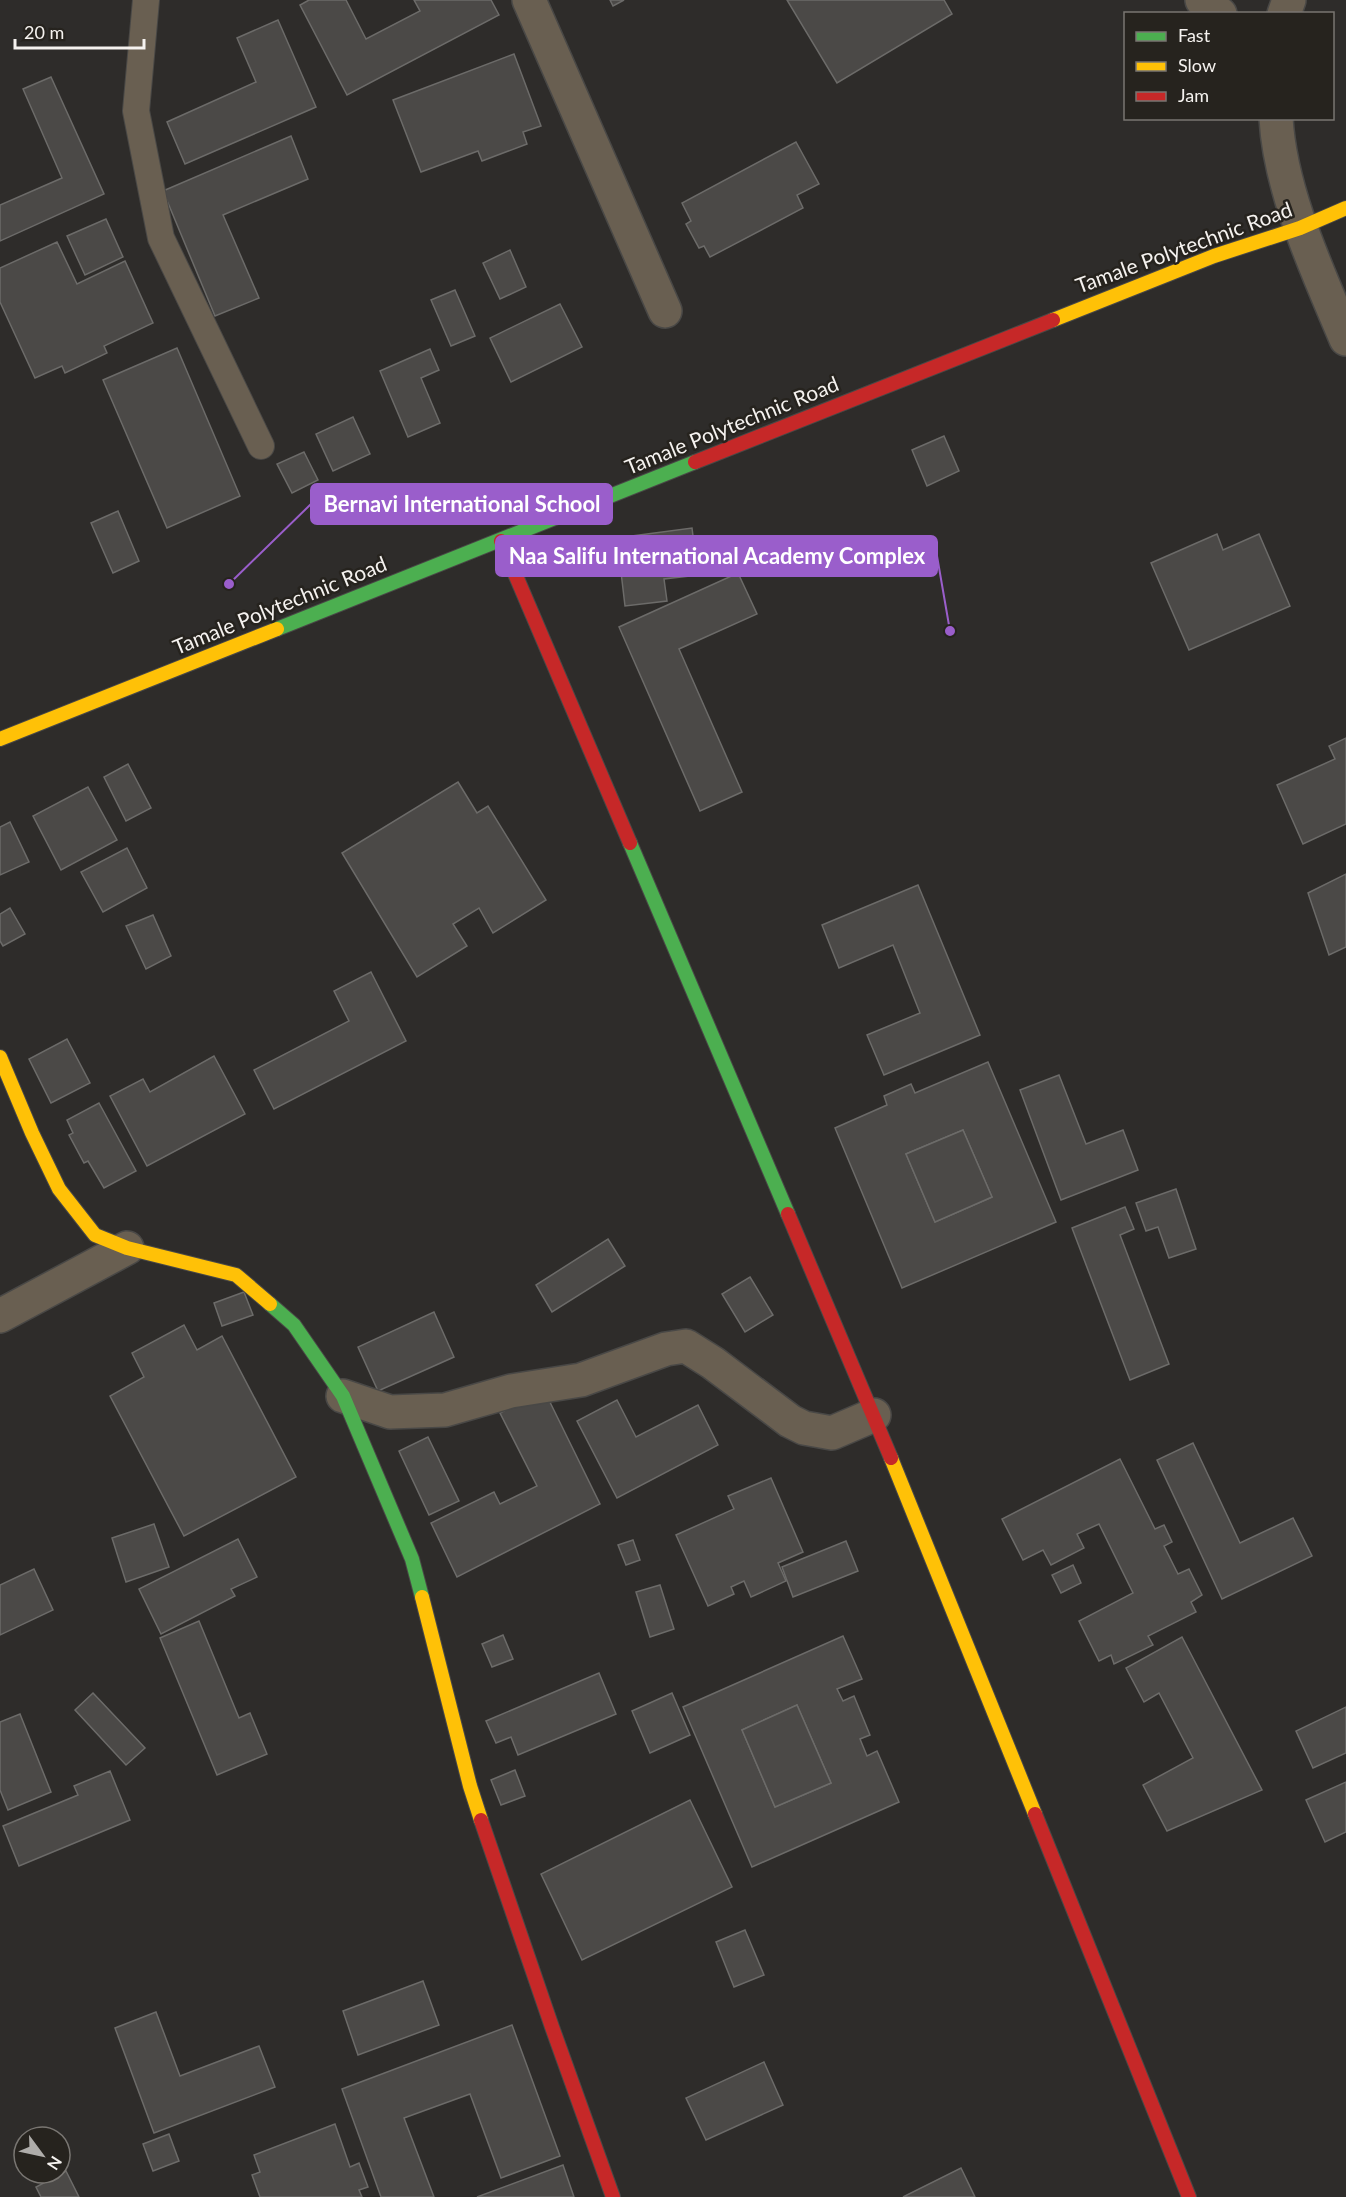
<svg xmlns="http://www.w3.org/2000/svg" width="1346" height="2197" font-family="Lato,sans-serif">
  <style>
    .building { fill: #4b4947; stroke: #6c6b69; stroke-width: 1.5; fill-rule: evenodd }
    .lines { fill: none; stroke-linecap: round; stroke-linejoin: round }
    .lane-casing { stroke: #494846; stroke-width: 28 }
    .street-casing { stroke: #494846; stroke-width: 36 }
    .fast-casing { stroke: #494846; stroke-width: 16 }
    .slow-casing { stroke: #494846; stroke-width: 16 }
    .jam-casing { stroke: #494846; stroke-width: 16 }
    .lane { stroke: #695f51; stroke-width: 26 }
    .street { stroke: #695f51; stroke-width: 33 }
    .fast { stroke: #4caf50; stroke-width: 14 }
    .slow { stroke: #ffc107; stroke-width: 14 }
    .jam { stroke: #c62828; stroke-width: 14 }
    .labels { text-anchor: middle; stroke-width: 5; stroke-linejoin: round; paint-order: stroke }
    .street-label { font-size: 21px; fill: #f5f2ef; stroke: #26231e }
    .leader { fill: none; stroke: #9a5ecb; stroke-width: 2 }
    .callout-dot { fill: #9a5ecb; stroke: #26231e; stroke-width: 2 }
    .callout { fill: #9a5ecb; stroke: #9a5ecb; stroke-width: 2 }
    .callout-label { font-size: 22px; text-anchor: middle; font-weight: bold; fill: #fff }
  </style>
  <rect width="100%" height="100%" fill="#2e2c2a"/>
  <g class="building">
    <path d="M309 0H346L366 39 420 11 414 0H491L499 15 347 95 300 5Z"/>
    <path d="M610 0H624L613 6Z"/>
    <path d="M787 0H944L952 14 837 83Z"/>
    <path d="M278 20 316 107 185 164 167 122 256 82 237 38Z"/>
    <path d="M514 54 541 126 523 132 527 144 482 161 478 151 421 172 393 100Z"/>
    <path d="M51 77 104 194 0 241V205L62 178 23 89Z"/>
    <path d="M291 136 308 179 223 215 259 298 215 316 163 191Z"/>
    <path d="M796 142 819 184 797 195 803 208 710 257 704 246 699 248 686 224 691 221 682 203Z"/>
    <path d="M106 219 123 257 85 275 67 236Z"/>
    <path d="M57 242 77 284 125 261 153 323 104 346 107 353 65 373 62 366 35 378 0 302V268Z"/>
    <path d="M510 250 526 287 500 299 483 263Z"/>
    <path d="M455 290 475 336 451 346 431 300Z"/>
    <path d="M560 304 582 347 511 382 490 338Z"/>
    <path d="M177 348 240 496 167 528 103 380Z"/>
    <path d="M430 349 439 370 421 378 440 423 408 437 380 371Z"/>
    <path d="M353 417 370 454 333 471 316 434Z"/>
    <path d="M944 436 959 471 927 486 912 450Z"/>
    <path d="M304 452 318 480 292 493 277 464Z"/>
    <path d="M118 511 139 561 113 573 91 523Z"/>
    <path d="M692 528 698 575 664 579 667 601 625 606 617 538Z"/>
    <path d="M1217 534 1223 550 1259 534 1290 606 1189 650 1151 563Z"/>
    <path d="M738 573 757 614 679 649 742 792 700 811 619 627Z"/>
    <path d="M1346 738V824L1303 844 1277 785 1335 759 1329 746Z"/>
    <path d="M128 764 151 808 126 821 104 777Z"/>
    <path d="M458 782 477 813 488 806 546 900 493 933 479 908 453 924 467 946 417 977 342 853Z"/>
    <path d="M88 787 117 840 61 870 33 816Z"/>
    <path d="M10 822 29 862 0 875V827Z"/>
    <path d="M127 848 147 888 103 912 81 872Z"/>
    <path d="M1346 874V947L1329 955 1308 893Z"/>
    <path d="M918 885 980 1035 884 1075 867 1035 920 1013 893 945 839 968 822 925Z"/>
    <path d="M10 908 25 934 3 946 0 941V914Z"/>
    <path d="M153 915 171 956 146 969 126 926Z"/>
    <path d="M371 972 406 1041 274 1109 254 1070 349 1021 334 991Z"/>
    <path d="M67 1039 90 1083 51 1103 29 1059Z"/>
    <path d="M214 1056 245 1114 147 1166 110 1096 143 1079 150 1092Z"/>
    <path d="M988 1062 1056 1222 902 1288 835 1128 887 1105 884 1096 911 1084 915 1093ZM963 1130 992 1197 935 1222 906 1154Z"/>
    <path d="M1059 1075 1086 1144 1123 1130 1138 1170 1061 1200 1020 1090Z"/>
    <path d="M99 1103 136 1171 104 1188 88 1161 84 1163 69 1135 73 1133 67 1120Z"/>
    <path d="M963 1130 992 1197 935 1222 906 1154Z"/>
    <path d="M1176 1189 1196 1249 1169 1258 1158 1227 1146 1231 1136 1203Z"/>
    <path d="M1125 1207 1134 1229 1120 1235 1169 1364 1130 1380 1072 1228Z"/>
    <path d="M608 1239 625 1266 552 1312 536 1285Z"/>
    <path d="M750 1277 773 1315 745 1332 722 1294Z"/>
    <path d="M244 1292 253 1315 222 1326 214 1303Z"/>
    <path d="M434 1312 454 1357 378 1391 358 1347Z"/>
    <path d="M184 1325 197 1350 222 1336 296 1477 184 1536 110 1396 144 1377 132 1353Z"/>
    <path d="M544 1390 600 1504 457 1577 431 1523 494 1492 500 1504 537 1486 500 1413Z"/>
    <path d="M617 1400 636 1437 698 1405 718 1445 617 1498 577 1421Z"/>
    <path d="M428 1437 459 1501 429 1515 399 1451Z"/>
    <path d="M1193 1443 1240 1543 1293 1518 1312 1556 1222 1599 1157 1460Z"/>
    <path d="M1120 1459 1155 1529 1164 1525 1172 1542 1164 1546 1178 1574 1189 1569 1202 1595 1191 1602 1196 1612 1148 1636 1153 1645 1114 1664 1111 1655 1099 1661 1079 1621 1133 1593 1099 1524 1077 1534 1084 1548 1051 1565 1043 1550 1023 1560 1002 1519Z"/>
    <path d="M771 1478 803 1552 778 1563 786 1581 751 1597 744 1581 731 1587 734 1594 708 1606 676 1535 734 1509 728 1496Z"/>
    <path d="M154 1524 169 1567 126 1582 112 1538Z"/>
    <path d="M238 1539 257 1577 231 1589 235 1596 161 1634 139 1589Z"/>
    <path d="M633 1540 640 1560 626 1565 618 1545Z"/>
    <path d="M846 1541 858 1571 793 1597 782 1567Z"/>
    <path d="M1073 1565 1081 1583 1061 1593 1052 1575Z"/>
    <path d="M34 1569 53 1610 0 1635V1585Z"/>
    <path d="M660 1585 674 1629 650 1637 636 1592Z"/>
    <path d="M199 1621 239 1718 250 1713 267 1754 217 1775 160 1638Z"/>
    <path d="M503 1635 513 1659 492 1667 482 1644Z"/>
    <path d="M843 1636 862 1679 837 1689 843 1701 854 1696 870 1735 860 1739 867 1756 877 1751 899 1802 752 1867 683 1707ZM797 1705 831 1783 775 1807 742 1730Z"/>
    <path d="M1182 1637 1262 1790 1167 1831 1143 1785 1193 1758 1159 1693 1144 1702 1126 1668Z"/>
    <path d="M599 1673 616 1714 518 1755 511 1737 496 1743 486 1721Z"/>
    <path d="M93 1693 145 1748 126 1765 75 1710Z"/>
    <path d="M672 1693 690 1735 650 1753 632 1711Z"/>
    <path d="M797 1705 831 1783 775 1807 742 1730Z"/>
    <path d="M1346 1707V1753L1313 1768 1296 1731Z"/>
    <path d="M20 1714 51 1792 8 1810 0 1790V1722Z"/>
    <path d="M515 1770 525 1796 501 1805 491 1780Z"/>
    <path d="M110 1771 130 1820 19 1866 3 1826 78 1795 74 1786Z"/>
    <path d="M1346 1782V1832L1325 1842 1306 1800Z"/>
    <path d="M690 1800 732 1887 582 1960 541 1874Z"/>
    <path d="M745 1930 764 1975 734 1987 716 1942Z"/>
    <path d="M423 1981 439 2025 358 2055 343 2011Z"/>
    <path d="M156 2012 180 2076 259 2046 275 2087 154 2133 115 2028Z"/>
    <path d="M512 2025 560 2156 501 2178 470 2094 404 2118 434 2197H381L342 2089Z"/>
    <path d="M764 2062 783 2105 706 2140 686 2098Z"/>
    <path d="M335 2124 350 2167 359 2163 368 2187 359 2190 362 2197H260L252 2175 260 2172 254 2155Z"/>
    <path d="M169 2134 179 2161 153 2171 143 2144Z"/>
    <path d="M563 2165 574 2197H477Z"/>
    <path d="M961 2168 975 2197H903Z"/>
    <path d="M66 2171 79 2197H41L36 2187Z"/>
  </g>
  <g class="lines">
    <g class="lane-casing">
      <path id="lane" d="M146 0 136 111 161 238 261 446"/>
    </g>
    <g class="street-casing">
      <g id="street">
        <path d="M529 0 665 311"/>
        <path d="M1202 0 1220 14"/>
        <path d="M1284 14 1289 0"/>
        <path d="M1276 118C1280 192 1318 272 1346 339"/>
        <path d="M0 1316 127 1248"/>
        <path d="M343 1396 390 1412 445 1410 511 1391 581 1380 666 1349 686 1346 713 1363 790 1421 804 1428 832 1433 874 1415"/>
      </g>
    </g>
    <g class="fast-casing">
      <g id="fast">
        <path d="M277 629 695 462"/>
        <path d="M630 843 788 1214"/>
        <path d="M270 1304 294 1325 343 1396 412 1559 422 1597"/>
      </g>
    </g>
    <g class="slow-casing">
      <g id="slow">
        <path d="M1053 320 1214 256 1300 228 1346 208"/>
        <path d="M0 739 277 629"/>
        <path d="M0 1057 32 1133 59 1189 95 1235 127 1248 236 1275 270 1304"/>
        <path d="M891 1458 1035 1814"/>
        <path d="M422 1597 470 1786 481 1820"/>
      </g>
    </g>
    <g class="jam-casing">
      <g id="jam">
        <path d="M695 462 1053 320"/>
        <path d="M501 541 630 843"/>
        <path d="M788 1214 891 1458"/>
        <path d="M1035 1814 1189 2197"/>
        <path d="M481 1820 552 2027 613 2197"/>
      </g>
    </g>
    <use href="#lane" class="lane"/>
    <use href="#street" class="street"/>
    <use href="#fast" class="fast"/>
    <use href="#slow" class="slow"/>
    <use href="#jam" class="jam"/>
  </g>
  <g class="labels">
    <g class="street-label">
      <text transform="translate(1184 248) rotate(-20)" y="7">Tamale Polytechnic Road</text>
      <text transform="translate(732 426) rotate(-22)" y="7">Tamale Polytechnic Road</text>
      <text transform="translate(280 606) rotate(-22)" y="7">Tamale Polytechnic Road</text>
    </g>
  </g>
  <path class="leader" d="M229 584L311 504M950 631L937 556"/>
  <g class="callout-dot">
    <circle cx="229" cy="584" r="6"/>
    <circle cx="950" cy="631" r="6"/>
  </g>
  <g class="callout">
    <rect x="311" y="484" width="301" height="40" rx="6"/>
    <rect x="496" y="536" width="441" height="40" rx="6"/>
  </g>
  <g class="callout-label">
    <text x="462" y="512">Bernavi International School</text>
    <text x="717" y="564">Naa Salifu International Academy Complex</text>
  </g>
  <rect x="1124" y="12" width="210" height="108" fill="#26231e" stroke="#797672" stroke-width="1.5"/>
  <rect x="1136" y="32" width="30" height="9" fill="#4caf50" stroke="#797672" stroke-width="1.5"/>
  <text x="1178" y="42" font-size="18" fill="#f5f2ef">Fast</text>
  <rect x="1136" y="62" width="30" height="9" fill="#ffc107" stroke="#797672" stroke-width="1.5"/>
  <text x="1178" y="72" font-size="18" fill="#f5f2ef">Slow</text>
  <rect x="1136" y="92" width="30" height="9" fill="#c62828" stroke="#797672" stroke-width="1.5"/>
  <text x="1178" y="102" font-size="18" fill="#f5f2ef">Jam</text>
  <g transform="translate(42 2155) rotate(123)"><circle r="28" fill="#26231e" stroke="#797672" stroke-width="1.5"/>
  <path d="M0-4.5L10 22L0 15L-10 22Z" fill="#afadaa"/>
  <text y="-9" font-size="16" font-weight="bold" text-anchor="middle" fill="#f5f2ef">N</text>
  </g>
  <path d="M15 39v9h129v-9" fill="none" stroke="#f5f2ef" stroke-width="3"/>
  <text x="24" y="39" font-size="18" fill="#f5f2ef" stroke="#26231e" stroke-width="4.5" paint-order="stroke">20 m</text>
</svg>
